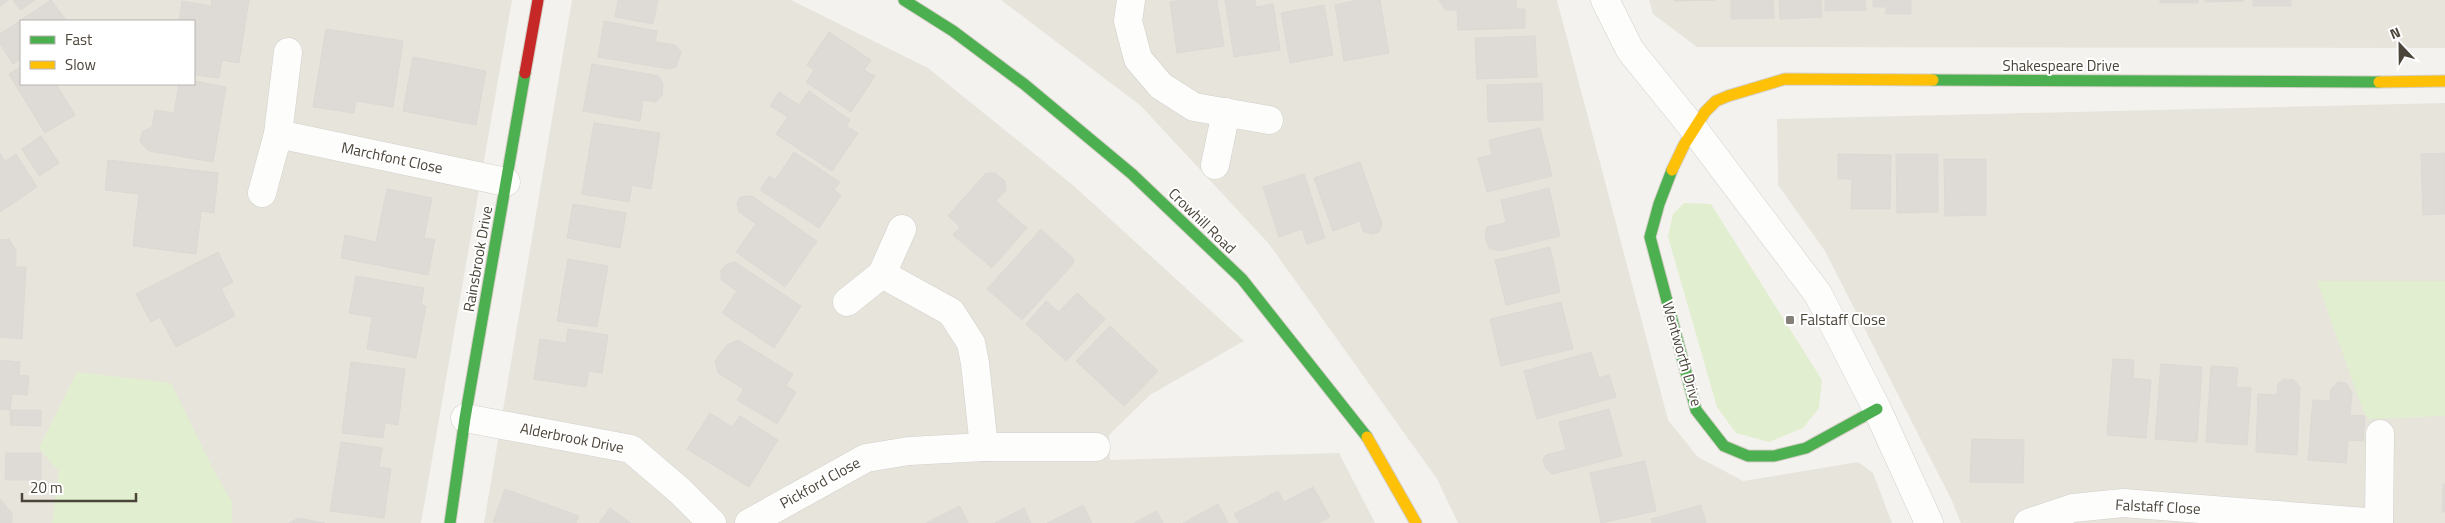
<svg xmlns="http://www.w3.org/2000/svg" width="2445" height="523" font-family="'Titillium Web',sans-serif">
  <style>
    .residential { fill: #e7e4dc; fill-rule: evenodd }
    .green { fill: #e1eecf }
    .building { fill: #dedbd6; stroke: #dcd9d4 }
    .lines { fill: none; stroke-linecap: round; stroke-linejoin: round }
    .street-casing { stroke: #d2d0cb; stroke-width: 29 }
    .fast-casing { stroke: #d3cfc5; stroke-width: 13 }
    .slow-casing { stroke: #d3cfc5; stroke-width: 13 }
    .jam-casing { stroke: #d3cfc5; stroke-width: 13 }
    .street { stroke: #fdfdfc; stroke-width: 28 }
    .fast { stroke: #4caf50; stroke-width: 11 }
    .slow { stroke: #ffc107; stroke-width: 11 }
    .jam { stroke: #c62828; stroke-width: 11 }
    .poi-dot { fill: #868178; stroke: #fff; stroke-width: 2 }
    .labels { text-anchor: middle; stroke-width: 4; stroke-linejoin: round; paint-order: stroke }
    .street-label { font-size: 15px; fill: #4b4439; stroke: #fff }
    .poi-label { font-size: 15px; fill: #4b4439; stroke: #fff; text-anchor: start }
  </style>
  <rect width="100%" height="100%" fill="#f4f2ee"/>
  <g class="residential">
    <path d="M0 0H512L421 523H0ZM21 21H194V84H21Z"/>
    <path d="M572 0H791L928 68 1074 186 1244 341 1150 395 1109 435 1110 460 1339 453 1375 523H484Z"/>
    <path d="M1001 0H1557L1668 420 1698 457 1743 481 1858 462 1873 473 1892 523H1458L1437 479 1269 244 1141 106Z"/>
    <path d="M1649 0H2445V48L1697 47 1653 14Z"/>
    <path d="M2445 103V523H1961L1951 499 1825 251 1778 185 1777 119Z"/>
  </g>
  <g class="green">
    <path d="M1684 203 1711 204 1822 380 1819 408 1803 428 1769 442 1736 433 1717 407 1668 237 1673 214Z"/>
    <path d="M2317 281H2445V416L2369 419 2365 416Z"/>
    <path d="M77 372 171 383 216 475 232 501V523H52L59 472 39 448Z"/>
  </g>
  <g class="building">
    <path d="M0 0H8L0 6Z"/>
    <path d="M13 0H35L20 10Z"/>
    <path d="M51 0 66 20 21 21V59L13 64 0 44V34Z"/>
    <path d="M212 0H249L239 63 222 60 219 78 194 75V21H179L182 1 211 6Z"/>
    <path d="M618 0H658L653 24 615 17Z"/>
    <path d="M1185 0H1217L1224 46 1177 53 1170 2Z"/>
    <path d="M1225 0H1255L1256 7 1273 4 1280 50 1234 57Z"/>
    <path d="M1358 0H1380L1389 53 1344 61 1335 5Z"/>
    <path d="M1439 0H1516V9H1525V28L1458 30 1457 10H1445Z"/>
    <path d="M1674 0H1715L1674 1Z"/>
    <path d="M1731 0H1773L1774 18 1731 19Z"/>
    <path d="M1779 0H1821L1822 17 1780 19Z"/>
    <path d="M1825 0H1865L1866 10 1825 11Z"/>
    <path d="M1873 0H1911V14H1886V7H1873Z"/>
    <rect x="2160" y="0" width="38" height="3"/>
    <path d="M2205 0H2243V1L2205 2Z"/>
    <rect x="2253" y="0" width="38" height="6"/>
    <path d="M1324 5 1333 55 1290 63 1281 13Z"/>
    <path d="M604 21 657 31 655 42 675 45 681 52 676 67 670 69 598 57Z"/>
    <path d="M326 29 403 41 393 107 356 101 354 113 313 107Z"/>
    <path d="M829 32 871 60 864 70 875 76 851 112 806 82 814 70 807 65Z"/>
    <path d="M1535 36 1537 77 1477 79 1475 38Z"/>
    <path d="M413 57 486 71 476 125 403 111Z"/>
    <path d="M592 64 659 76 663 84 662 95 656 102 643 100 640 121 583 111Z"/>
    <path d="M21 67V84H56L75 115 45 133 9 74Z"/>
    <path d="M194 81 226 87 213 162 149 151 140 142 142 132 152 127 155 110 174 113 179 84H194Z"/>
    <path d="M1542 83 1543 120 1488 122 1487 85Z"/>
    <path d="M809 91 850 120 846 126 858 133 832 171 776 134 788 117 770 106 779 92 799 105Z"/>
    <path d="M594 123 660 133 651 189 632 185 629 202 582 194Z"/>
    <path d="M1540 128 1552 176 1487 192 1478 158 1492 155 1489 140Z"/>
    <path d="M41 136 59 163 39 176 22 149Z"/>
    <path d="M794 152 840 182 834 190 841 195 819 228 760 190 769 176 775 180Z"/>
    <path d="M0 153 5 161 16 154 37 187 0 212Z"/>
    <path d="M2445 153V214L2423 215 2421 154Z"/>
    <path d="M1838 154 1891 155 1890 209H1851L1852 179H1838Z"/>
    <path d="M1896 154H1938V212L1897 213Z"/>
    <path d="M1944 159H1986V215L1945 216Z"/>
    <path d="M108 160 218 173 214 213 201 211 196 254 133 246 139 194 105 190Z"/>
    <path d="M1360 162 1382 224 1379 232 1372 234 1363 231 1360 221 1333 231 1314 178Z"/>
    <path d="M986 173H995L1005 181 1006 190 996 201 1027 228 992 268 953 235 960 227 948 216Z"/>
    <path d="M1304 174 1325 238 1307 244 1302 229 1279 237 1263 187Z"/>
    <path d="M1549 188 1560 236 1500 251 1489 248 1485 236 1487 227 1506 223 1501 200Z"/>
    <path d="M387 189 432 198 424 238 435 240 428 275 341 258 345 235 376 242Z"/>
    <path d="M752 196 817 241 785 287 736 252 756 224 739 212 737 203 740 197Z"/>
    <path d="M573 204 626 213 620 248 567 238Z"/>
    <path d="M1041 229 1074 259 1073 264 1022 320 987 289Z"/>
    <path d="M9 239 16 251V267H26L22 339 0 337V240Z"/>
    <path d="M1550 247 1560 292 1506 305 1495 260Z"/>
    <path d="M218 252 233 282 221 289 235 316 176 347 160 317 151 322 136 294Z"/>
    <path d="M568 259 608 266 597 327 557 321Z"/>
    <path d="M735 262 801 306 774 348 722 313 737 291 721 280V270L727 264Z"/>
    <path d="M356 276 424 288 421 305 426 306 416 358 367 349 372 317 349 313Z"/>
    <path d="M1077 293 1105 319 1066 361 1026 324 1046 301 1059 312Z"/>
    <path d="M1561 302 1573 349 1501 366 1490 319Z"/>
    <path d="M1110 326 1158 371 1124 406 1076 361Z"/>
    <path d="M568 329 608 335 602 373 589 371 586 387 534 379 540 339 566 343Z"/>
    <path d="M738 340 793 374 786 386 796 392 777 424 737 400 744 389 718 373 715 361 727 345Z"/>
    <path d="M1591 352 1599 378 1609 375 1616 397 1537 419 1524 371Z"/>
    <path d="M2113 359 2134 360 2133 378 2151 380 2146 438 2107 435Z"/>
    <path d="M0 360 20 362 19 375 29 376 27 395 12 394 10 410 0 409Z"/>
    <path d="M351 362 405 369 398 425 385 423 383 438 342 433Z"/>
    <path d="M2161 364 2202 367 2197 442 2155 439Z"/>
    <path d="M2211 366 2238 368 2236 387 2251 388 2247 445 2206 442Z"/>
    <path d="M2284 379 2294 380 2300 388 2297 455 2256 452 2258 394 2277 395 2278 384Z"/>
    <path d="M2338 382 2346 383 2352 393 2350 415 2365 416 2363 441 2348 440 2346 463 2308 460 2313 400 2330 401 2331 389Z"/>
    <path d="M1609 409 1622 456 1553 474 1546 469 1543 460 1546 455 1566 450 1559 422Z"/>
    <path d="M10 410H41V426L11 425Z"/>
    <path d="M710 413 732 427 740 416 778 440 749 487 687 449Z"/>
    <path d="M1972 439 2024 440 2023 483 1970 482Z"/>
    <path d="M341 442 382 448 379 467 391 469 384 518 330 511Z"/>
    <path d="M6 453H41V480H5Z"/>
    <path d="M1645 461 1656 511 1601 523 1590 473Z"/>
    <path d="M2443 484H2445V512H2442Z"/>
    <path d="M1313 487 1330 517 1318 523H1239L1234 514 1278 491 1284 502Z"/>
    <path d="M505 489 579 516 576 523 493 522Z"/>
    <path d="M0 499 12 513V523H0Z"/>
    <path d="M1218 504 1228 523H1183Z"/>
    <path d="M1083 505 1092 523H1047Z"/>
    <path d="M1701 505 1706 523H1652L1651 519Z"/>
    <path d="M960 506 968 523H926Z"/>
    <path d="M610 508 631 523H599Z"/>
    <path d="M1024 508 1031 523H995Z"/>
    <path d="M1157 511 1163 523H1134Z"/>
    <path d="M298 518 325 523H289Z"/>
  </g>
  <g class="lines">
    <g class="street-casing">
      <g id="street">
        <path d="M1131 0 1128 21 1138 59 1161 86 1194 107 1269 120"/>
        <path d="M1605 0 1630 50 1693 128 1818 294 1877 409 1929 523"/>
        <path d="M278 134 506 182"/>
        <path d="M1215 165 1226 112"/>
        <path d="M262 193 278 134 288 52"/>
        <path d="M882 274 951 312 971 343 975 363 984 447"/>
        <path d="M847 302 882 274 902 229"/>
        <path d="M465 418 631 449 680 491 712 523"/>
        <path d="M749 523 866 458 909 451 984 447H1096"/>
        <path d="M2028 523 2073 508 2123 503 2379 523"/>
        <path d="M2379 523 2380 434"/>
      </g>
    </g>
    <g class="fast-casing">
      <g id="fast">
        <path d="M904 0 953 31 1024 84 1132 174 1242 279 1367 437"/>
        <path d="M1933 80 2379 82"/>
        <path d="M1672 170 1659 204 1650 237 1696 410 1724 446 1748 456H1774L1806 448 1877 409"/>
        <path d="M450 523 465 418 525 73"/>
      </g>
    </g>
    <g class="slow-casing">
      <g id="slow">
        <path d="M2379 82 2445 81"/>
        <path d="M1672 170 1684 145 1705 112 1716 101 1728 96 1785 79 1933 80"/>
        <path d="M1367 437 1416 523"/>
      </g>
    </g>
    <g class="jam-casing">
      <path id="jam" d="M525 73 538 0"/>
    </g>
    <use href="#street" class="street"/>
    <use href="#fast" class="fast"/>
    <use href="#slow" class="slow"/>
    <use href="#jam" class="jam"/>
  </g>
  <rect class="poi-dot" x="1785" y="315" width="10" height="10" rx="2.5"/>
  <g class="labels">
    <g class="street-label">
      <text x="2061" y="71">Shakespeare Drive</text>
      <text transform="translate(392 158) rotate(12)" y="5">Marchfont Close</text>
      <text transform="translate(1202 221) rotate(44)" y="5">Crowhill Road</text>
      <text transform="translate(478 259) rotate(-80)" y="5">Rainsbrook Drive</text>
      <text transform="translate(1682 354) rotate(74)" y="5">Wentworth Drive</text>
      <text transform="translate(572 438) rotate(11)" y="5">Alderbrook Drive</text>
      <text transform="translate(820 483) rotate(-29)" y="5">Pickford Close</text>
      <text transform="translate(2158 507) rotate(3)" y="5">Falstaff Close</text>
    </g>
    <g class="poi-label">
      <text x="1800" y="325">Falstaff Close</text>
    </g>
  </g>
  <rect x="20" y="20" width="175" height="65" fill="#ffffff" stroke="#b7b4b0"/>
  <rect x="30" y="36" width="25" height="8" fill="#4caf50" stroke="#b7b4b0"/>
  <text x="65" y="45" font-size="15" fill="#4b4439">Fast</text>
  <rect x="30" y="61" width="25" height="8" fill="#ffc107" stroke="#b7b4b0"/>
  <text x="65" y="70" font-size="15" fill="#4b4439">Slow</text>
  <g transform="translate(2400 45) rotate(338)" stroke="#ffffff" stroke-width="4" paint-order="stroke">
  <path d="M0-4L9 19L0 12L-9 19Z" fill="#4b4439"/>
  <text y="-8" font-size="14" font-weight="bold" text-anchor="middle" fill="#4b4439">N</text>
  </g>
  <path d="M22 493v8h114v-8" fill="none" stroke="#4b4439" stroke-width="2.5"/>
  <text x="30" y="493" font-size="15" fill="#4b4439" stroke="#ffffff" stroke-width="4" paint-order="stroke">20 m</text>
</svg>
